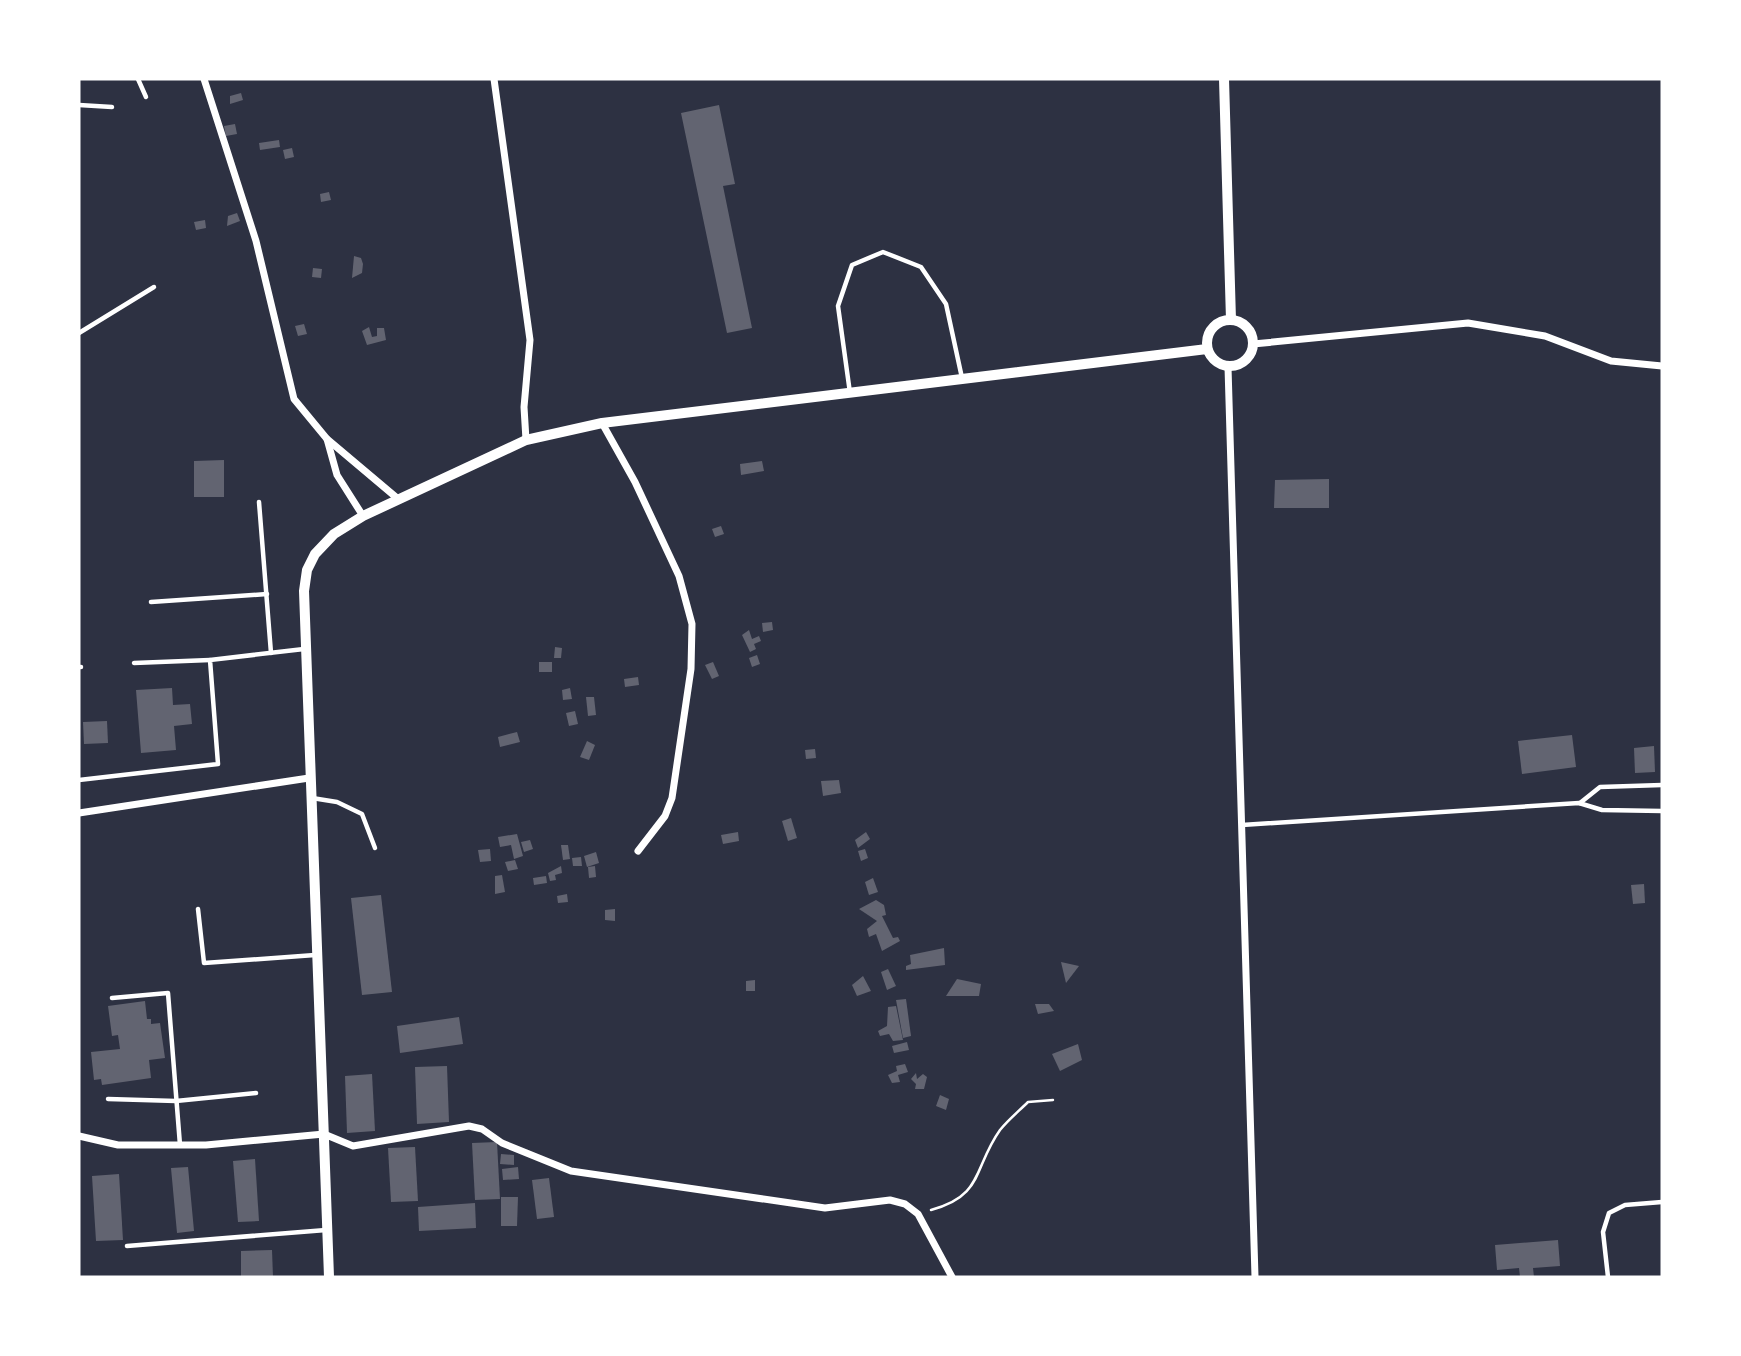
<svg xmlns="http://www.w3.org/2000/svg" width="1741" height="1356" font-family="Poppins,sans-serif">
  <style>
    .building { fill: #626471 }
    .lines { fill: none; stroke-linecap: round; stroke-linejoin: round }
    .path { stroke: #fff; stroke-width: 2.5 }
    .service { stroke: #fff; stroke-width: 4.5 }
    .minor { stroke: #fff; stroke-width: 7 }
    .tertiary { stroke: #fff; stroke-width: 10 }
  </style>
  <rect width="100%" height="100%" fill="#2d3142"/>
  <g class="building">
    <path d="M241 93 243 100 230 104V96Z"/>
    <path d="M719 105 735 184 723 186 752 328 727 333 681 113Z"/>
    <path d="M235 124 237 134 226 136 224 126Z"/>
    <path d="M279 140 280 147 260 150 259 143Z"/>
    <path d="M292 148 294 157 285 159 283 150Z"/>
    <path d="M329 192 331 200 321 202 320 194Z"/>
    <path d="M237 213 240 221 227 226 228 216Z"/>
    <path d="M205 220 206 228 196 230 194 222Z"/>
    <path d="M354 256 361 258 363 264 362 273 352 278Z"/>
    <path d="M313 268 322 269 321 278 312 277Z"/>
    <path d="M304 324 307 334 298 336 295 326Z"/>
    <path d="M369 327 372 337 377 336V328H384L386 340 367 345 362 331Z"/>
    <path d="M224 460V497H194V461Z"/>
    <path d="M762 461 764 471 741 475 740 464Z"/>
    <path d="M1329 479V508H1274L1275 480Z"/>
    <path d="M721 526 724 534 715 537 712 529Z"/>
    <path d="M772 622 773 630 763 632 762 623Z"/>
    <path d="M749 630 752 639 759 636 761 641 754 644 756 649 750 652 742 635Z"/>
    <path d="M555 647 562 648 561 658H554Z"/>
    <path d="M757 655 760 664 752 667 749 658Z"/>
    <rect x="539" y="662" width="13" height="10"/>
    <path d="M713 662 719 676 712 679 705 665Z"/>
    <path d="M638 677 639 685 625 687 624 679Z"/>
    <path d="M172 688 173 705 190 704 192 724 174 726 176 750 141 753 136 690Z"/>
    <path d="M570 688 572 699 563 700 562 690Z"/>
    <path d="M586 697H594L596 715 588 716Z"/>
    <path d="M575 711 578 724 569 726 566 713Z"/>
    <path d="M107 721 108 743 84 744 83 722Z"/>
    <path d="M517 732 520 742 500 747 498 737Z"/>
    <path d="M1572 735 1576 767 1522 774 1518 741Z"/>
    <path d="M587 741 595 745 589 760 580 757Z"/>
    <path d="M1654 746 1655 772 1635 773 1634 748Z"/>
    <path d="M815 749 816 758 806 759 805 750Z"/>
    <path d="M839 780 841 793 823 796 821 781Z"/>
    <path d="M791 818 797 838 788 841 782 821Z"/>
    <path d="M738 832 739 841 723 844 721 835Z"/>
    <path d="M866 832 870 839 858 848 855 840Z"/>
    <path d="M517 834 523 856 514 859 511 845 500 847 498 837Z"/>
    <path d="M530 840 533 849 524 852 521 842Z"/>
    <path d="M561 845H568L570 859 563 860Z"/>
    <path d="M490 849 491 861 480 862 478 850Z"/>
    <path d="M865 849 868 858 861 861 858 851Z"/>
    <path d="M596 852 599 863 587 867 584 856Z"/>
    <path d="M581 857 582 866H573L572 858Z"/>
    <path d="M515 860 518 869 508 871 505 862Z"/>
    <path d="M561 866 562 873 555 875 556 880 550 881 548 873Z"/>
    <path d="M595 866 596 877 589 878 588 867Z"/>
    <path d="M502 875 505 892 495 894V876Z"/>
    <path d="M546 876 547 883 534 885 533 878Z"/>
    <path d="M873 878 878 892 869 895 865 882Z"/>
    <path d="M1644 884 1645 903 1633 904 1631 885Z"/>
    <path d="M567 894 568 902 558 903 557 896Z"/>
    <path d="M381 895 392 992 362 995 351 898Z"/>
    <path d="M876 900 884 905 886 915 882 916 893 938 898 937 900 941 882 951 876 934 869 937 867 929 877 921 859 909Z"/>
    <path d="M615 909V921L605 920V910Z"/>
    <path d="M944 948 945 965 906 970V966L911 964 910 955Z"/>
    <path d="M1061 962 1079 966 1066 983Z"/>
    <path d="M888 969 896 986 887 990 881 972Z"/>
    <path d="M863 976 871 991 857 996 852 985Z"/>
    <path d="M957 979 981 984 979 996H946Z"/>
    <path d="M755 980V991H746V981Z"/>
    <path d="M906 999 911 1036 903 1038 896 1000Z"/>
    <path d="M145 1001 147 1019H151V1024L160 1023 165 1058 149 1060 151 1078 102 1085 101 1079 94 1080 91 1052 120 1049 118 1035 112 1036 108 1006Z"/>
    <path d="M1035 1004H1049L1054 1011 1038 1014Z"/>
    <path d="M896 1006 903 1040 893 1041 889 1034 880 1036 878 1031 887 1026 888 1007Z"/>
    <path d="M459 1017 463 1044 400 1053 397 1026Z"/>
    <path d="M907 1042 909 1050 894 1053 892 1046Z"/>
    <path d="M1078 1044 1082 1060 1060 1071 1052 1054Z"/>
    <path d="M905 1064 908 1072 898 1075 900 1082 892 1083 888 1075 897 1071 896 1066Z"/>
    <path d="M447 1066 449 1122 417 1124 415 1067Z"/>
    <path d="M916 1073 917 1079 923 1074 927 1077 924 1089H915L916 1084 911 1079Z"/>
    <path d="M372 1074 375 1131 347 1133 345 1076Z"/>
    <path d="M940 1095 949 1099 946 1110 936 1106Z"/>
    <path d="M497 1142 500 1199 475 1200 472 1143Z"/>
    <path d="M415 1147 418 1201 391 1202 388 1148Z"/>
    <path d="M501 1154 514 1155V1165L500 1164Z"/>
    <path d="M255 1159 259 1221 238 1222 233 1161Z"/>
    <path d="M188 1167 194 1231 177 1233 171 1168Z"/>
    <path d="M518 1167 519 1179 503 1180 502 1169Z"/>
    <path d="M119 1174 123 1240 96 1241 92 1176Z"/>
    <path d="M549 1178 554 1217 537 1219 532 1180Z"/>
    <path d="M501 1197H518L517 1226H501Z"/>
    <path d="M475 1203 476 1228 419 1231 418 1207Z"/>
    <path d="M1558 1240 1560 1266 1533 1268 1534 1277H1520L1519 1268 1497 1270 1495 1245Z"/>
    <path d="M272 1250 273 1277H241V1251Z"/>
  </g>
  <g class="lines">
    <path class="path" d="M931 1210C984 1196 973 1168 1000 1130 1008 1120 1019 1111 1028 1102L1053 1100"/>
    <g class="service">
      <path d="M138 79 146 97"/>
      <path d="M79 105 112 107"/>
      <path d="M79 333 154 287"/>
      <path d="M850 393 838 306 852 265 883 252 921 267 946 304 962 378"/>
      <path d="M259 502 271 653"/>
      <path d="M151 602 267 594"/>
      <path d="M134 663 210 660"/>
      <path d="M79 667H81"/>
      <path d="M79 780 218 764 210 660 304 649"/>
      <path d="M312 798 337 802 362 814 375 848"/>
      <path d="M1580 803 1600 787 1662 785"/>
      <path d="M1242 825 1579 803 1602 810 1662 811"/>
      <path d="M198 909 204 963 315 955"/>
      <path d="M112 998 168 993 180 1145"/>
      <path d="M108 1099 176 1101 256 1093"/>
      <path d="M127 1246 326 1230"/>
      <path d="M1608 1277 1603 1232 1609 1213 1625 1205 1662 1202"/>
    </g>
    <g class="minor">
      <path d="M204 79 256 241 294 399 327 439 397 498"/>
      <path d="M494 79 530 340 524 407 526 440"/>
      <path d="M1253 344 1468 323 1545 336 1611 361 1662 366"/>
      <path d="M1228 367 1255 1277"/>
      <path d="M602 423 635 482 679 576 692 624 691 669 672 798 665 816 638 851"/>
      <path d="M327 439 337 475 363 516"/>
      <path d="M79 813 309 778"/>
      <path d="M79 1136 118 1145H206L324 1134 353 1146 469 1126 482 1129 502 1143 571 1171 825 1208 890 1200 905 1204 918 1214 952 1277"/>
    </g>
    <g class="tertiary">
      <path d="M1224 79 1231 320"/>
      <circle cx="1230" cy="343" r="23"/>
      <path d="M329 1277 304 591 307 570 315 554 334 534 363 516 526 440 602 423 1207 349"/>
    </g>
  </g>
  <rect width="1741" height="1356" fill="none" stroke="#ffffff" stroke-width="161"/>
</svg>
